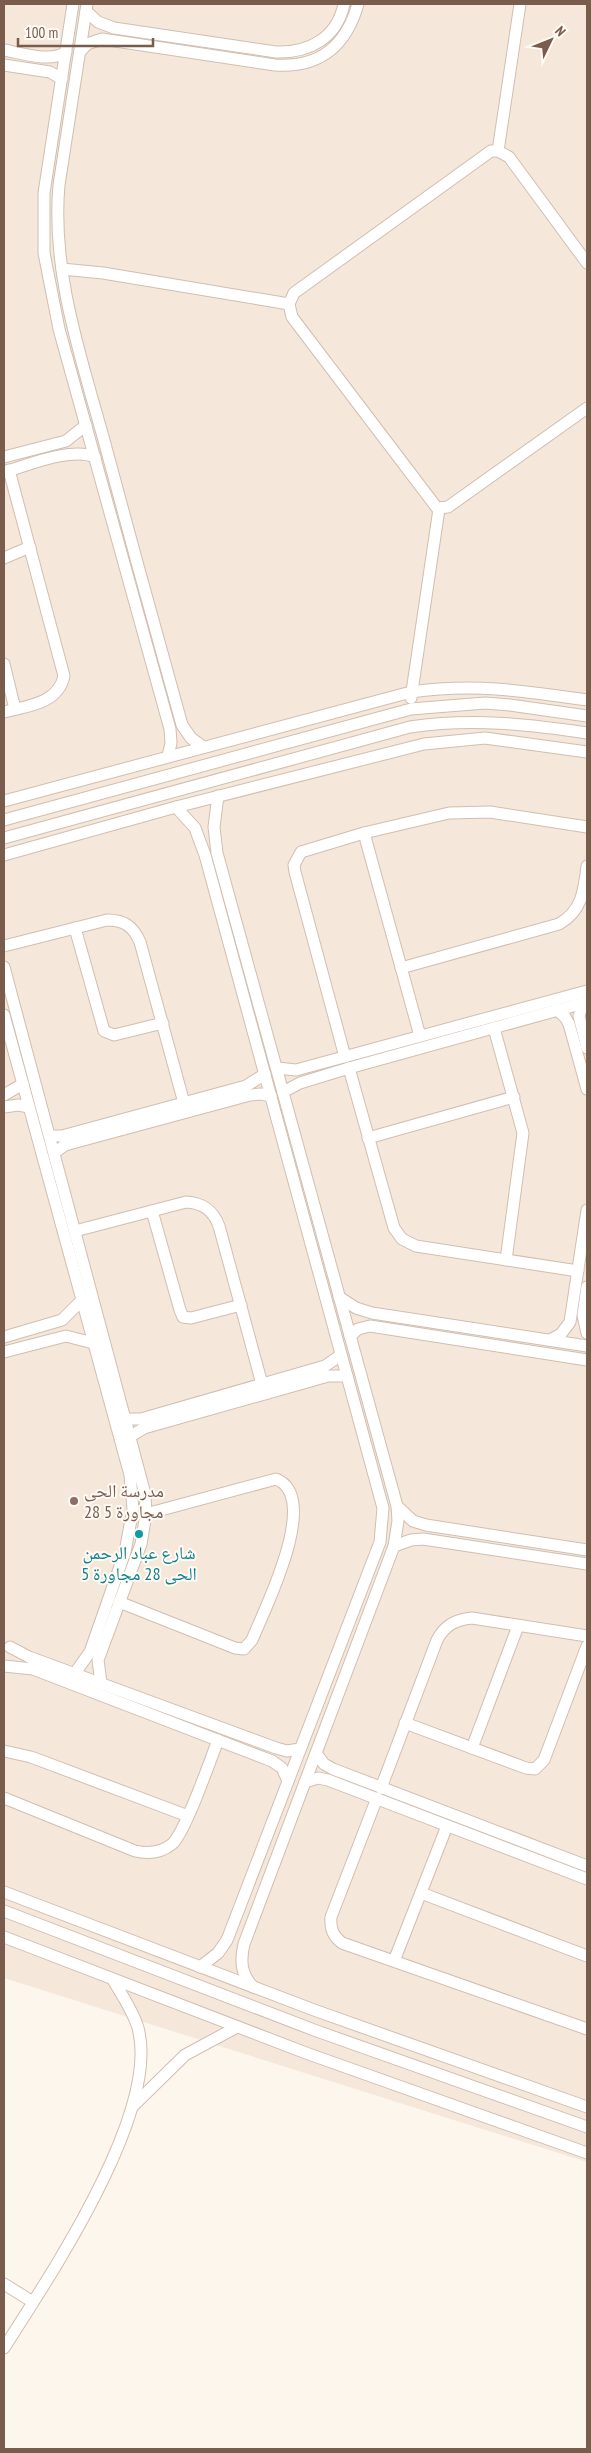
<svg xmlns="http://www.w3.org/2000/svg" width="591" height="2453" font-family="'PT Sans Narrow','Noto Naskh Arabic',sans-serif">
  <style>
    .residential { fill: #f5e8da }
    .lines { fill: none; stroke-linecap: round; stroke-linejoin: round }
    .minor-casing { stroke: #d1beb0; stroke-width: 13 }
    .minor { stroke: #fff; stroke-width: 11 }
    .education-dot { fill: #8d6e63; stroke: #fffaf3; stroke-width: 2 }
    .culture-dot { fill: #0f9aa8; stroke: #fffaf3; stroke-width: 2 }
    .labels { text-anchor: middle; stroke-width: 4; stroke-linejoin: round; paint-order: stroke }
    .education-label { font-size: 18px; fill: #785e54; stroke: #fffaf3; text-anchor: start }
    .culture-label { font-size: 18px; fill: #0d838f; stroke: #fffaf3 }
  </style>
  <rect width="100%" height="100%" fill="#fdf6ec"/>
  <path class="residential" d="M4 4H587V2162L4 1978Z"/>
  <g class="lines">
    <g class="minor-casing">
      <g id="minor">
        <path d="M73 4 44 193V253L59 329 170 729 171 743 168 756"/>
        <path d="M87 4 59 185C51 273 82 360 105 444 130 538 156 631 182 725L191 738 203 747"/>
        <path d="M86 11 98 22 114 28 276 52C309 53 337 38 344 4"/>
        <path d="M4 50C21 53 51 63 66 52"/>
        <path d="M80 52 87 44 102 39 275 65C320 68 346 46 358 4"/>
        <path d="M4 65 50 72 62 79"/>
        <path d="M498 151 520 4"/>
        <path d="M587 263 509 157 498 151H491L294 293 289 304 292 317 437 508 448 507 587 408"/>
        <path d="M62 269 103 273 289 304"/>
        <path d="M4 457 66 441 86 425"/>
        <path d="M4 472C29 465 70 447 95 457"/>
        <path d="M4 558 30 547"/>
        <path d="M4 664 15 709"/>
        <path d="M411 698 439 509"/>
        <path d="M4 712C27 706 58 704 64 676L9 470"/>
        <path d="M218 796 214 827 217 853 397 1506 398 1521 394 1546 244 1944C240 1961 241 1974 253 1987"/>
        <path d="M4 801 411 692C475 683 525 691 587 700"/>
        <path d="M176 807 195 828 205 855 383 1508 380 1542 227 1940 218 1953 200 1967"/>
        <path d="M4 820 411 709 485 703 510 705 587 716"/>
        <path d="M364 833 420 1036"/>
        <path d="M4 838 410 727C472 718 526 724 587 733"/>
        <path d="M4 855 176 807 424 744 485 738 587 752"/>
        <path d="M75 928 104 1031 114 1035 163 1023"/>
        <path d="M4 946 107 920C124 920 133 926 140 942L184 1103"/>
        <path d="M4 967 145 1494 146 1514 141 1544 98 1660 101 1683"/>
        <path d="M401 968 559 924C582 911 584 891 587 866"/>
        <path d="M583 1003 579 1016 587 1048"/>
        <path d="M557 1010 565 1017 569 1024 587 1089"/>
        <path d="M4 1015 130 1475 133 1509 125 1552 90 1652 75 1673"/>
        <path d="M494 1028 523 1133 506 1260"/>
        <path d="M345 1057 295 872 294 865 301 852 364 833 449 813 490 812 587 827"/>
        <path d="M277 1068 296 1070 587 991"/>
        <path d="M349 1068 394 1228 402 1239 416 1246 578 1271"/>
        <path d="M283 1092 300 1083 349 1068 587 1002"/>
        <path d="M4 1095 23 1084"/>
        <path d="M4 1107 18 1105 29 1107"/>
        <path d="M50 1136H62L246 1086 265 1074"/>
        <path d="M368 1138 514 1097"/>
        <path d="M54 1153 65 1145 250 1095 261 1094 271 1096"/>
        <path d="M152 1211 180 1310 183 1317 191 1318 241 1305"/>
        <path d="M75 1231 186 1202C203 1203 213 1210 219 1226L262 1384"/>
        <path d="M587 1287 583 1315 587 1333"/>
        <path d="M339 1297 356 1308 372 1313 587 1346"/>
        <path d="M350 1336 358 1329 370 1326 587 1360"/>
        <path d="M4 1337 62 1320 82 1300"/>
        <path d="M550 1340 561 1334 570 1322 587 1210"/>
        <path d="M4 1352 66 1336 93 1343"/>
        <path d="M127 1419H141L325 1366 341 1355"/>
        <path d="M131 1436 144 1428 328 1376H347"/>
        <path d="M397 1506 413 1521 426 1525 587 1550"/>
        <path d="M394 1546 411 1540 423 1539 587 1564"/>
        <path d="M119 1602 235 1648 244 1649 252 1640C264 1610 322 1497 276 1479L146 1514"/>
        <path d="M10 1647 29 1657 276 1748 287 1751 300 1749"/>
        <path d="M4 1666 33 1669 272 1761 282 1768 288 1781"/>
        <path d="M405 1723 526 1768 535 1769 544 1760 587 1646"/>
        <path d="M472 1748 518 1626"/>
        <path d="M4 1751 31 1757 188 1816"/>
        <path d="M316 1753 324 1764 333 1769 587 1866"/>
        <path d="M305 1782 318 1778 328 1780 587 1879"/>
        <path d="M381 1788 437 1640C445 1625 455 1620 472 1618L587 1636"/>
        <path d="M4 1798 135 1851C148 1854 161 1853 172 1844 185 1833 210 1761 218 1740"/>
        <path d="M377 1798 331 1917C330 1929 333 1936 342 1943L587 2029"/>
        <path d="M4 1892 314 2010 587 2107"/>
        <path d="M421 1893 587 1956"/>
        <path d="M4 1911 314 2030 587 2127"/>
        <path d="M4 1937 306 2053 587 2153"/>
        <path d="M394 1961 447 1826"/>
        <path d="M134 2105 185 2055 237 2027"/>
        <path d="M4 2284 33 2302"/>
        <path d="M4 2348C49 2277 161 2112 138 2028 133 2011 122 1995 113 1980"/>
      </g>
    </g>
    <use href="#minor" class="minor"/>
  </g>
  <circle class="education-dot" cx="74" cy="1501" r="5"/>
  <circle class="culture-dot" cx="139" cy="1534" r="5"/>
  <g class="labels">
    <g class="education-label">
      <text x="84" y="1497">مدرسة الحى<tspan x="84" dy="21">28 مجاورة 5</tspan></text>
    </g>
    <g class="culture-label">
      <text x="139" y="1559">شارع عباد الرحمن<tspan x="139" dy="21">الحى 28 مجاورة 5</tspan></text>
    </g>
  </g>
  <rect width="591" height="2453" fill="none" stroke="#7a5c4d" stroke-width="10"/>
  <g transform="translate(551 40) rotate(47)" stroke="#fffaf3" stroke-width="4" paint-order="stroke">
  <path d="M0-4L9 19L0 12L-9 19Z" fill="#7a5c4d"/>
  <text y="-8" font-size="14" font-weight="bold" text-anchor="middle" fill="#7a5c4d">N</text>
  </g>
  <path d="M18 38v8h135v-8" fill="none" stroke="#7a5c4d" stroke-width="2.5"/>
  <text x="25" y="38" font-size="15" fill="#7a5c4d" stroke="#fffaf3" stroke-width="4" paint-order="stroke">100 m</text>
</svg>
